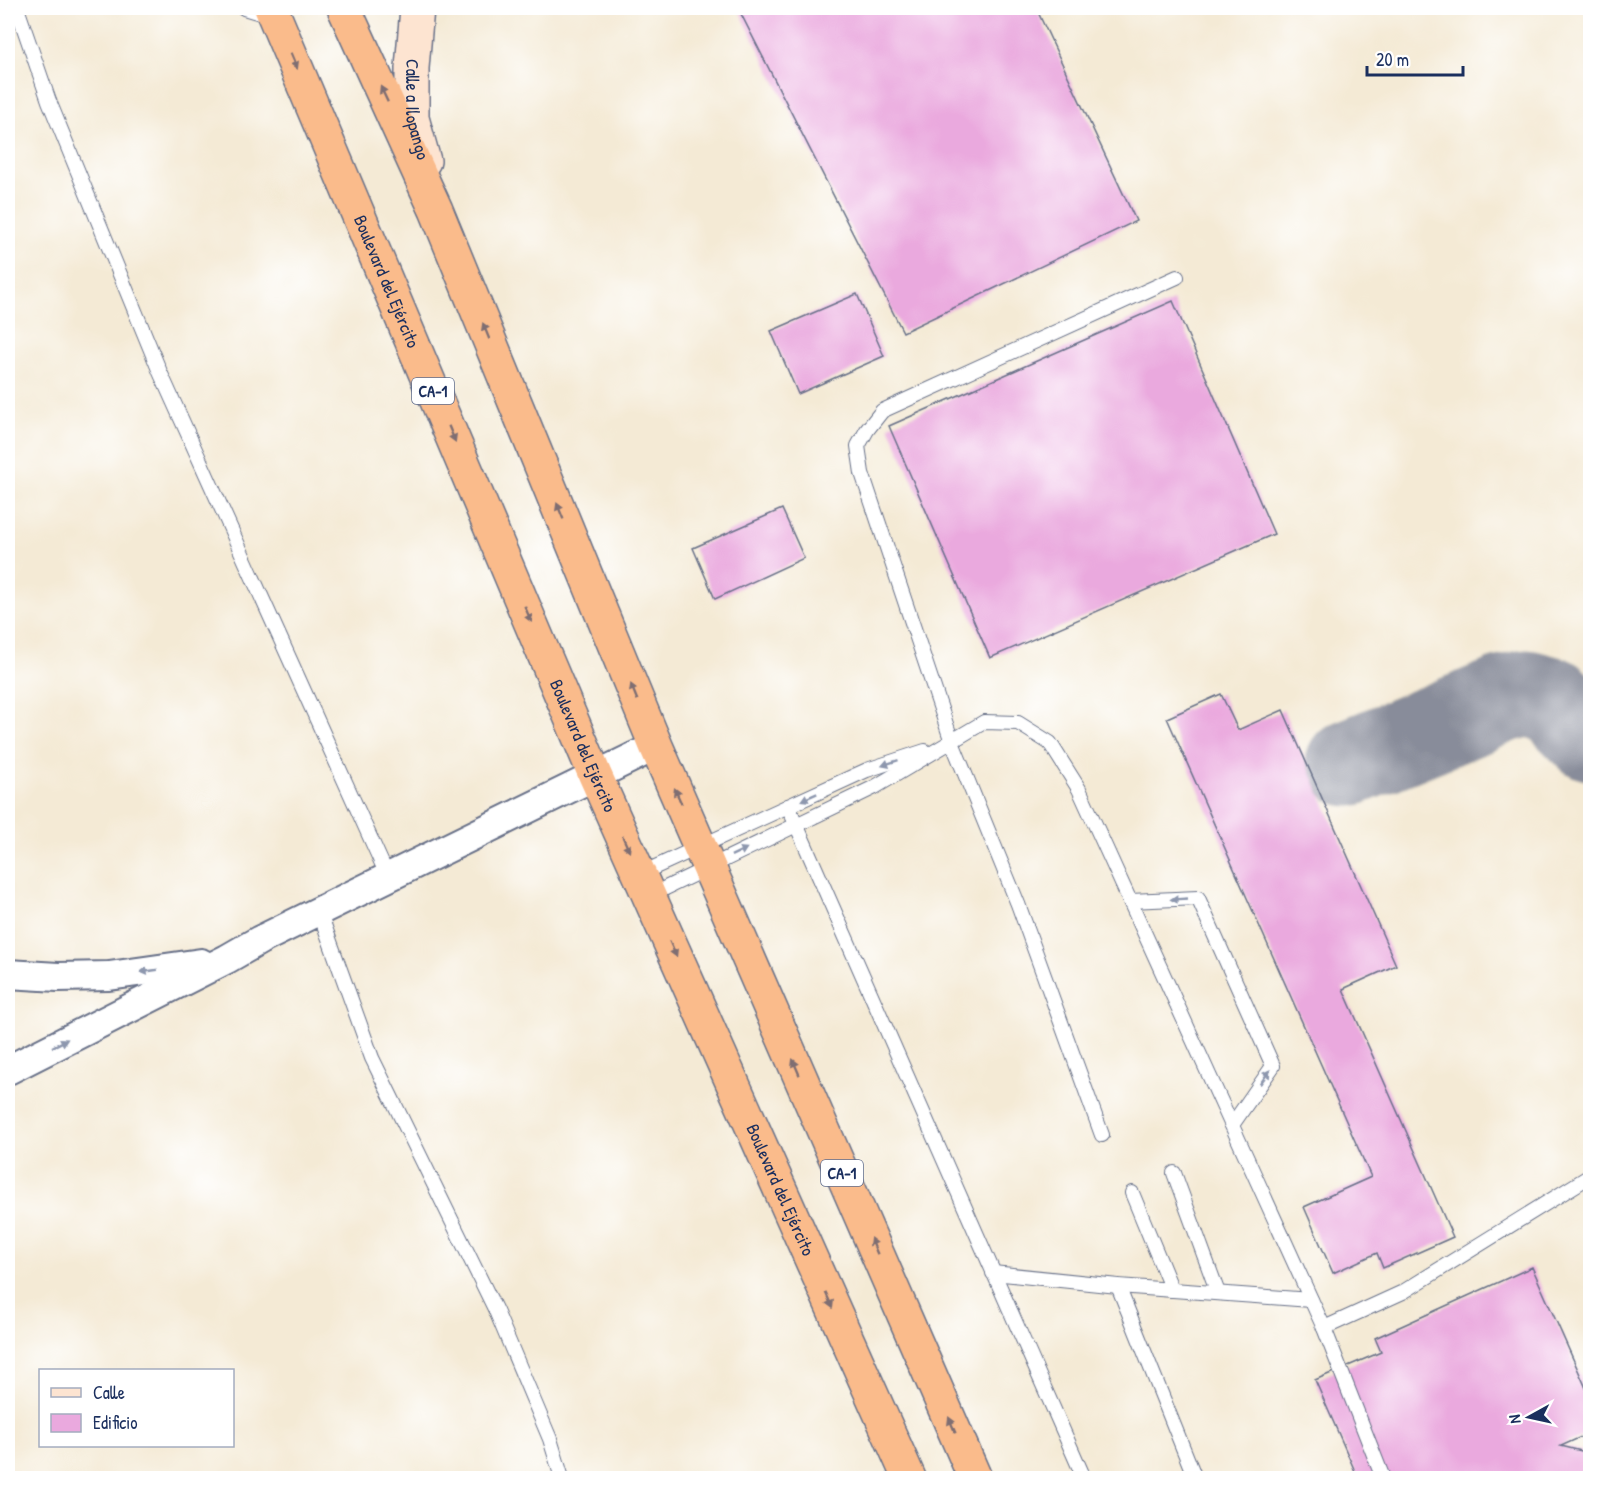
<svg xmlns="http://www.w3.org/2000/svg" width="1598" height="1486" font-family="'Patrick Hand',sans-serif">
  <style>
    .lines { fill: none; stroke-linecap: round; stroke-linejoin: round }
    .taxiway { stroke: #888c9a; stroke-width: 87 }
    .building { fill: #eaa9de }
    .lane-casing { stroke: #677088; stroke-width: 16 }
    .street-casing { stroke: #677088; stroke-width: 32 }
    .secondary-casing { stroke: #677088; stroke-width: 36 }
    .highway-casing { stroke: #677088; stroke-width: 36 }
    .lane { stroke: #fff; stroke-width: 14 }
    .street { stroke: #fff; stroke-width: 28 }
    .secondary { stroke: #fde4d1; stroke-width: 33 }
    .highway { stroke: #fabb8b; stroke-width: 33 }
    .oneway { fill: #7f6e72 }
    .oneway2 { fill: #8d97ae }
    .labels { text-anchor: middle; stroke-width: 4.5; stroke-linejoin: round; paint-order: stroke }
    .shield { fill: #fff; stroke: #5f6d8e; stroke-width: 1.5 }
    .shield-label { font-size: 16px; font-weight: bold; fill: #1b2f5e }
    .street-label { font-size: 18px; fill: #1b2f5e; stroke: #fff }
  </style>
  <rect width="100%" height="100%" fill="#fff"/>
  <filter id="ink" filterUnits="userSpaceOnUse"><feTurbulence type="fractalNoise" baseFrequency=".0167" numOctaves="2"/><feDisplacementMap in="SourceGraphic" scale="12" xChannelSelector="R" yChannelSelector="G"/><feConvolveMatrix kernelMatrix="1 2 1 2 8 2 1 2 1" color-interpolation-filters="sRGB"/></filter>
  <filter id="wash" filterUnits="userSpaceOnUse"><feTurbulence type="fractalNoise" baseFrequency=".008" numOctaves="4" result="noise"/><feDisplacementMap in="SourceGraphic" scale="24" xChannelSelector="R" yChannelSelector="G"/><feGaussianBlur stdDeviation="1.35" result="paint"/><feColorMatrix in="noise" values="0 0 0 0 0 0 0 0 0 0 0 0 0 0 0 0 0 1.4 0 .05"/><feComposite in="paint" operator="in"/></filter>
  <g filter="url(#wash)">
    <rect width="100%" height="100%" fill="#f4ead5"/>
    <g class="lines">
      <path class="taxiway" d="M1349 763 1502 700 1527 693 1553 700 1590 737"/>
    </g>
    <g id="blocks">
      <g class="building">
        <path d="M738 8H1036L1136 221 903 332Z"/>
        <path d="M857 294 884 356 798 394 771 331Z"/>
        <path d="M1173 301 1274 534 990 658 889 426Z"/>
        <path d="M782 509 804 558 715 599 693 548Z"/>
        <path d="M1221 694 1238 730 1283 710 1396 965 1343 989 1453 1237 1383 1268 1377 1253 1333 1273 1304 1207 1371 1177 1167 718Z"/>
        <path d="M1532 1267 1590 1397V1433L1561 1446 1590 1453V1478H1358L1315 1380 1381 1352 1375 1338Z"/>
      </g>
    </g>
  </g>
  <g filter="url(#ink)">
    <use href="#blocks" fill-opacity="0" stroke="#677088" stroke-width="1.5"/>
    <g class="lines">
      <g class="lane-casing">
        <g id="lane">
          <path d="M17 8 49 101 160 372 388 877"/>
          <path d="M244 8 273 17"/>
          <path d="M788 806 1084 1478"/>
          <path d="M640 874 867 770 925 751"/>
          <path d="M649 896 875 787 984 722 1018 723 1050 743 1079 789 1324 1328 1403 1292 1590 1176"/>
          <path d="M1130 901 1198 898 1273 1066 1232 1125"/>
          <path d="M319 911 372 1058 496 1311 550 1439 562 1478"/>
          <path d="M1102 1135 1018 904 952 742 862 473 858 446 867 430 882 411 1177 277"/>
          <path d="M1174 1173 1218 1293"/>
          <path d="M1132 1193 1172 1290"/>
          <path d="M993 1273 1118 1286 1311 1300"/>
          <path d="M1118 1286 1195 1478"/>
          <path d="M1324 1328 1383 1478"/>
        </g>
      </g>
      <g class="street-casing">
        <g id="street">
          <path d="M8 974 58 977 109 976 201 963"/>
          <path d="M8 1070 227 959 260 940 656 746"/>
        </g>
      </g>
      <g class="secondary-casing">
        <g id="secondary">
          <path id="s1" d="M417 8 412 68V118L424 161"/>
        </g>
      </g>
      <g class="highway-casing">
        <g id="highway">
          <path id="s2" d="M271 8 595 775 909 1478"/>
          <path d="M344 8 436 210 656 746 975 1478"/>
        </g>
      </g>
      <use href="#lane" class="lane"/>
      <use href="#street" class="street"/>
      <use href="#secondary" class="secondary"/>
      <use href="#highway" class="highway"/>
    </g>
    <defs><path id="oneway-solid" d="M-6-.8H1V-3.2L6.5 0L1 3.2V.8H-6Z" transform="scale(1.5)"/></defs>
    <g class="oneway">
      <use href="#oneway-solid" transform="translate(294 61) rotate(67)"/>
      <use href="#oneway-solid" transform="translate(384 94) rotate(-115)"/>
      <use href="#oneway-solid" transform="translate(486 331) rotate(-112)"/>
      <use href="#oneway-solid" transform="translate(452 434) rotate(67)"/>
      <use href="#oneway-solid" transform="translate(560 511) rotate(-112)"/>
      <use href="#oneway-solid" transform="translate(528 614) rotate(67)"/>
      <use href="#oneway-solid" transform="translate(634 692) rotate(-112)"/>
      <use href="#oneway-solid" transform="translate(678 796) rotate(-114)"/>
      <use href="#oneway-solid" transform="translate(626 844) rotate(66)"/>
      <use href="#oneway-solid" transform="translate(673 949) rotate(66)"/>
      <use href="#oneway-solid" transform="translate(796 1067) rotate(-113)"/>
      <use href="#oneway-solid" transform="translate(874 1246) rotate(-113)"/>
      <use href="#oneway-solid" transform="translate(829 1300) rotate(66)"/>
      <use href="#oneway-solid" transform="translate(952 1425) rotate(-113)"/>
    </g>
    <g class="oneway2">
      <use href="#oneway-solid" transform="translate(890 763) rotate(161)"/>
      <use href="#oneway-solid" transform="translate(809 797) rotate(156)"/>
      <use href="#oneway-solid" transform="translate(739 852) rotate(-26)"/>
      <use href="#oneway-solid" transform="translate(1179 899) rotate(177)"/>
      <use href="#oneway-solid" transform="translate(149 971) rotate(172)"/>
      <use href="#oneway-solid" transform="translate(60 1043) rotate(-27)"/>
      <use href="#oneway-solid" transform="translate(1265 1077) rotate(-55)"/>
    </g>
  </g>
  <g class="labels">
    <g class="shield">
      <rect x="412" y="378" width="42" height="26" rx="4.5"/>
      <rect x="821" y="1160" width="42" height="26" rx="4.5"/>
    </g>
    <g class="shield-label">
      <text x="433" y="397">CA-1</text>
      <text x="842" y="1179">CA-1</text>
    </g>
    <g class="street-label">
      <text dy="6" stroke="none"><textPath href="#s1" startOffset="102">Calle a Ilopango</textPath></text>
      <text dy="6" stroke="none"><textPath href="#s2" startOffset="297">Boulevard del Ejército</textPath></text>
      <text dy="6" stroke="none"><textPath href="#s2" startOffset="801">Boulevard del Ejército</textPath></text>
      <text dy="6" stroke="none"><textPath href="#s2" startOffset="1287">Boulevard del Ejército</textPath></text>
    </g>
  </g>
  <rect width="1598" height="1486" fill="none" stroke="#fff" stroke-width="30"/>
  <rect x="39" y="1369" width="195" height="78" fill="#ffffff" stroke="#a4acbf" stroke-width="1.5"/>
  <rect x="51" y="1388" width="30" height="9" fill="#fde4d1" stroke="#a4acbf" stroke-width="1.5"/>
  <text x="93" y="1399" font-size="18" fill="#1b2f5e">Calle</text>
  <rect x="51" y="1414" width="30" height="18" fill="#eaa9de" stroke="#a4acbf" stroke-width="1.5"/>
  <text x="93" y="1429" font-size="18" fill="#1b2f5e">Edificio</text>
  <g transform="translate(1529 1417) rotate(262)" stroke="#ffffff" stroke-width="4.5" paint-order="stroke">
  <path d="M0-4.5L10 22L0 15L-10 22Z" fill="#1b2f5e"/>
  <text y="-9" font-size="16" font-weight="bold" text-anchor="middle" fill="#1b2f5e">N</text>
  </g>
  <path d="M1367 66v9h96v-9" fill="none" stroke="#1b2f5e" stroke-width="3"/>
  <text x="1376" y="66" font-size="18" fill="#1b2f5e" stroke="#ffffff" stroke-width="4.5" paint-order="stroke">20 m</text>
</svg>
